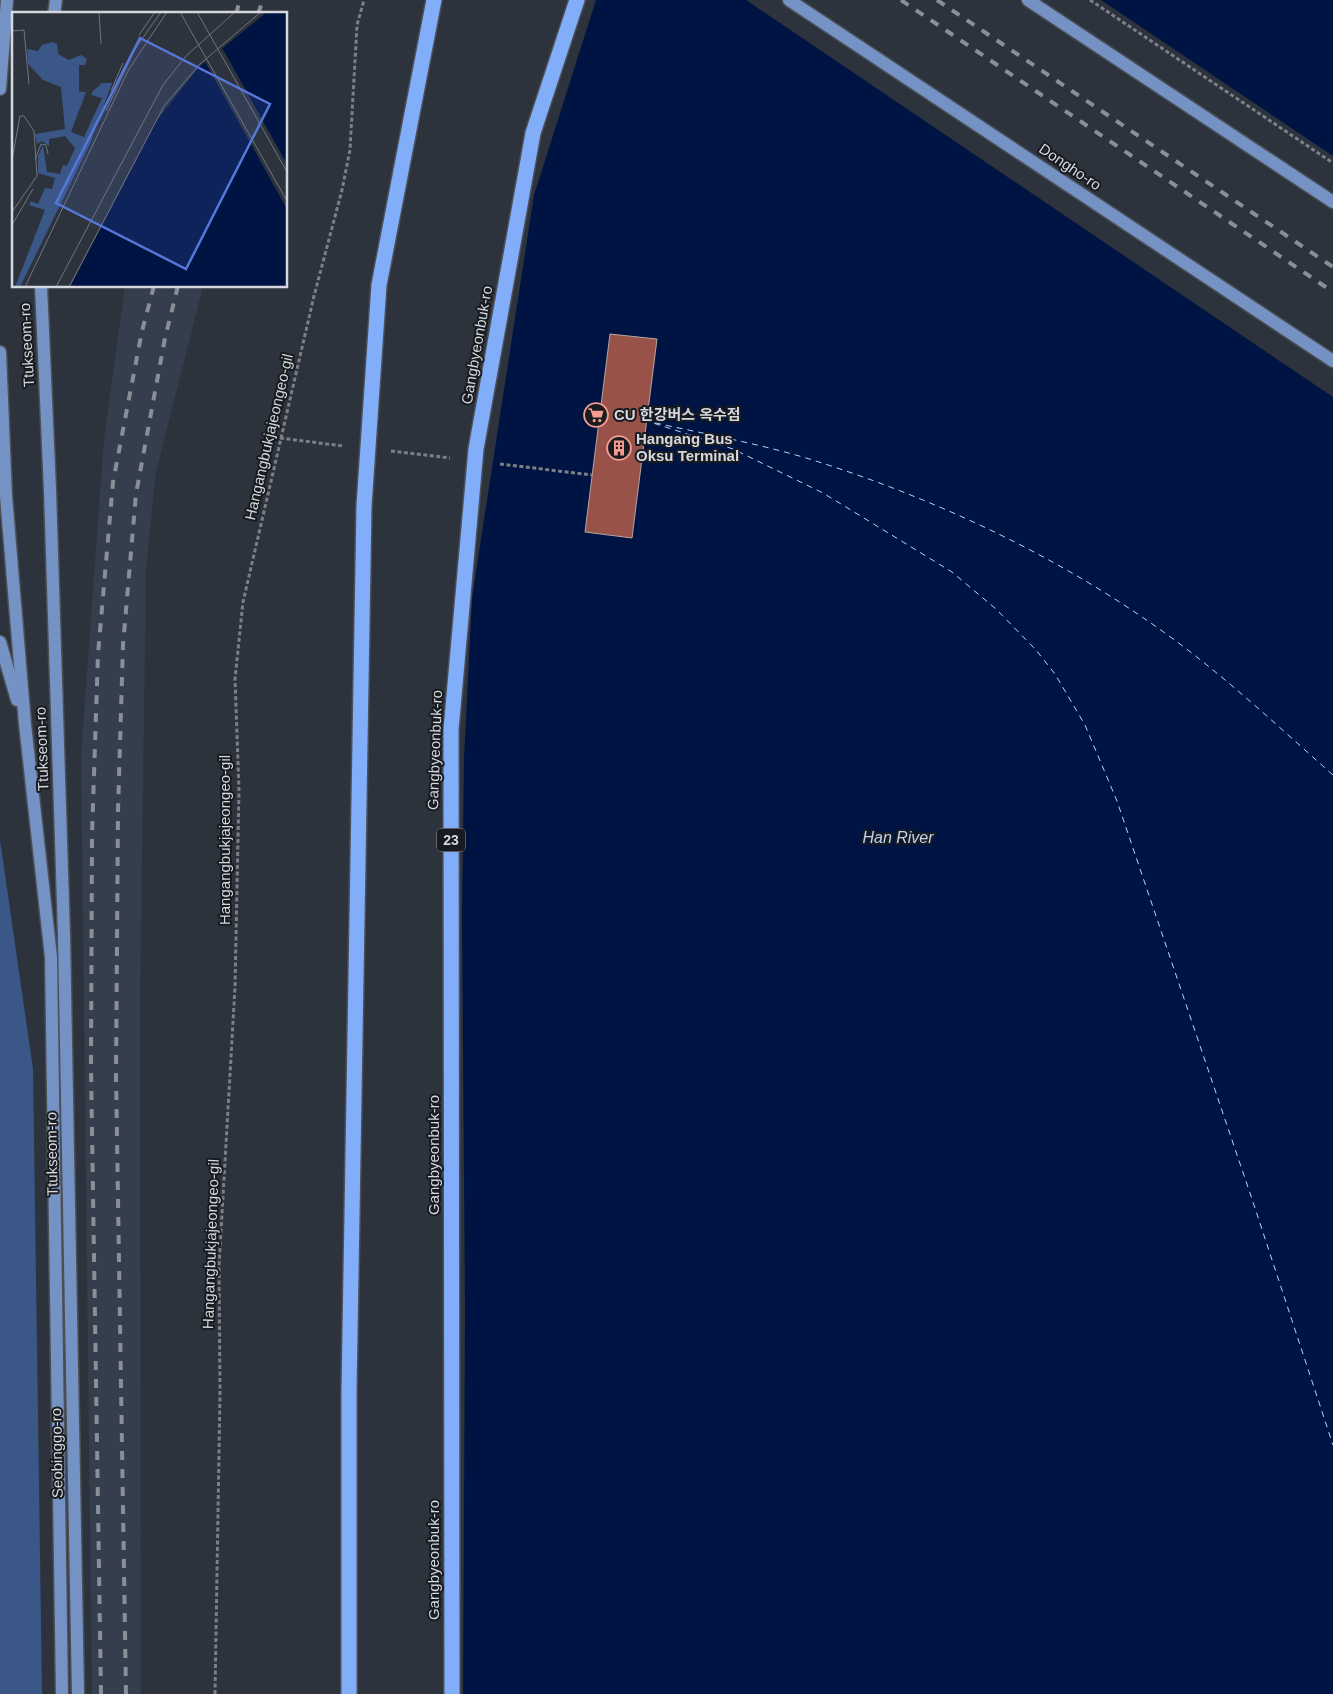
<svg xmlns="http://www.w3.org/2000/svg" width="1333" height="1694" font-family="Helvetica,'Noto Sans KR',sans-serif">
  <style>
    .built { fill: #353e4d }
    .green { fill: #3a5788 }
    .water { fill: #001443 }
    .pier { fill: #2d333d }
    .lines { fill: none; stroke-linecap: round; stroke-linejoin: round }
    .ferry { stroke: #bed2f2; stroke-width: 1; stroke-dasharray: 6 5; stroke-linecap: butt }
    .building { fill: #985249; stroke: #b5a5a3 }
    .major-casing { stroke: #4b5058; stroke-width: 15 }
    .highway-casing { stroke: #4b5058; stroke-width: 18 }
    .path { stroke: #7a7f88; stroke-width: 3; stroke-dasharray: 4 2.5; stroke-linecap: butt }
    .major { stroke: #7592c4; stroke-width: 12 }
    .highway { stroke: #81adf9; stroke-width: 15 }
    .rail { stroke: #8a8e97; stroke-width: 4; stroke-dasharray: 9 9; stroke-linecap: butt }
    .labels { text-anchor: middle; stroke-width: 4; stroke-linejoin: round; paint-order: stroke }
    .shield { fill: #181b1f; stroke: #9c9fa5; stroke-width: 1 }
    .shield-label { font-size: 14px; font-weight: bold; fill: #d5d8df }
    .street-label { font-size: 15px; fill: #d5d8df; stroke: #181b1f }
    .poi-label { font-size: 15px; font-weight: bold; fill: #d5d8df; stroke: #181b1f; text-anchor: start }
    .water-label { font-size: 16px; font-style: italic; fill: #bed2f2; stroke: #181b1f }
    .inset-river { fill: none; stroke: #001443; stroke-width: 2.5 }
    .inset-road { fill: none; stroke: #70757e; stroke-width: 1 }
    .view { fill: #5477da; fill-opacity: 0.15; stroke: #5477da; stroke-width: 2.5 }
    .inset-edge { fill: none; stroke: #d5d8df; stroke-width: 2.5 }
  </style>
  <rect width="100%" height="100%" fill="#2d333d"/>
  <path class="built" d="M125 286H203L156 472 146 570 140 1006 141 1694H92L81 755 104 439Z"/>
  <path class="green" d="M0 840 33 1069 42 1694H0Z"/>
  <path class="water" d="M596 0H1333V1694H463L465 1311 462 916 464 758 472 598 534 195Z"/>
  <path class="pier" d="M746 0H1101L1333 156V397Z"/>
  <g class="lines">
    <path class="ferry" d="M1333 775C1272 721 1213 665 1145 619 1046 551 934 499 819 462 763 444 704 434 647 421L733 449 823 493 952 572 996 609 1036 650 1055 674 1085 725 1117 801 1252 1199 1333 1445"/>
  </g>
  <path class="building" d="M610 334 657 339 632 538 585 532Z"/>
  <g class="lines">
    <g class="major-casing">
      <g id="major">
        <path d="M789 0 1333 361"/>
        <path d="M1028 0 1333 202"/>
        <path d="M54 14 56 0"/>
        <path d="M0 89 7 0"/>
        <path d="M41 286 50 490 64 935 78 1694"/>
        <path d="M0 352 6 496 25 724 51 957 62 1694"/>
        <path d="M0 642 17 700"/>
      </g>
    </g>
    <g class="highway-casing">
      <g id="highway">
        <path d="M349 1694V1391L364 506 379 285 434 0"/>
        <path d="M452 1694 451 730 476 449 533 133 577 0"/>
      </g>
    </g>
    <g class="path">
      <path d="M1090 0 1333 163"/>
      <path d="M280 438 343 446"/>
      <path d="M391 451 450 458"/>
      <path d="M500 464 592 475"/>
      <path d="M215 1694 220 1393 219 1266 235 987 239 790 235 679 243 602 314 296 342 190 350 150 357 25 364 0"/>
    </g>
    <use href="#major" class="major"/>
    <use href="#highway" class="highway"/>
    <g class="rail">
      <path d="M901 0 1333 292"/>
      <path d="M937 0 1333 267"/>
      <path d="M236 14 240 0"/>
      <path d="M258 14 263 0"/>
      <path d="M101 1694 91 1068 92 835 98 654 113 482 142 331 154 286"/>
      <path d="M126 1694 116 1075 118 811 123 645 136 494 165 338 178 286"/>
    </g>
  </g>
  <defs>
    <g id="supermarket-ring" transform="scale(1.25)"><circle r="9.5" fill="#181b1f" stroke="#f59c91" stroke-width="1.5"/><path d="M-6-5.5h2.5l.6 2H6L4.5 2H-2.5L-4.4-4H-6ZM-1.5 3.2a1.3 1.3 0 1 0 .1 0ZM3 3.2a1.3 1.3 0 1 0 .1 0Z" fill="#f59c91"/></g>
    <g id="building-ring" transform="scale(1.25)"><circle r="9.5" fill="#181b1f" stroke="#f59c91" stroke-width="1.5"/><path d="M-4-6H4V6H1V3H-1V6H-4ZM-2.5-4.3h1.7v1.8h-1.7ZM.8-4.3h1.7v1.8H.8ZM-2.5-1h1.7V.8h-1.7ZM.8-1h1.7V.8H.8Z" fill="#f59c91"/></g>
  </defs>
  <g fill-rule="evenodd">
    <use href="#supermarket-ring" x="596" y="415"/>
    <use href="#building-ring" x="619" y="448"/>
  </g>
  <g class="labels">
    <rect class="shield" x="437" y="828.5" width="28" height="23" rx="4"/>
    <g class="shield-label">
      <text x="451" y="845">23</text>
    </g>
    <g class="street-label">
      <text transform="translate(1070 167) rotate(34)" y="5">Dongho-ro</text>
      <text transform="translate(27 345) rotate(-93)" y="5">Ttukseom-ro</text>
      <text transform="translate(477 345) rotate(-80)" y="5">Gangbyeonbuk-ro</text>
      <text transform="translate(269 437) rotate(-77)" y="5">Hangangbukjajeongeo-gil</text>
      <text transform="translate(42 749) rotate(-92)" y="5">Ttukseom-ro</text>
      <text transform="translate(435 750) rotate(-88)" y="5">Gangbyeonbuk-ro</text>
      <text transform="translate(225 840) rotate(-90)" y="5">Hangangbukjajeongeo-gil</text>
      <text transform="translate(52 1154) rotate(-91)" y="5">Ttukseom-ro</text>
      <text transform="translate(434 1155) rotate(-90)" y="5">Gangbyeonbuk-ro</text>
      <text transform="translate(211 1244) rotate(-88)" y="5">Hangangbukjajeongeo-gil</text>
      <text transform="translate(57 1453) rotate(-91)" y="5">Seobinggo-ro</text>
      <text transform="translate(434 1560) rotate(-90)" y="5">Gangbyeonbuk-ro</text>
    </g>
    <g class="poi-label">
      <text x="614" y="420">CU 한강버스 옥수점</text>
      <text x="636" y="444">Hangang Bus<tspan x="636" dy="17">Oksu Terminal</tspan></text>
    </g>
    <g class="water-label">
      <text x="898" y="843">Han River</text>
    </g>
  </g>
  <g transform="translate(12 12)">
    <rect width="275" height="275" fill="#2d333d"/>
    <path d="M41 30 45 32 46 42 57 48 69 43 75 47 73 53H67V80H74L59 120 72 125 90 86 79 83 81 79 90 71H100L78 132 8 275H3L33 198 17 193 19 189 26 192 33 176 40 177 43 166 26 161V144L31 133 35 160 48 162 51 153 55 154 63 136 53 124 37 127V134L30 129 25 132 23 122 53 117 49 75 31 68 16 52 15 37 26 39 30 33Z" fill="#3a5788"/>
    <path d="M255 0H275V275H58L145 108 186 56Z" fill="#001443"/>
    <path d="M209 34 275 152V197L192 48Z" fill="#2d333d"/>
    <path class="inset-river" d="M178 275 198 148 193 129 170 99 197 125 214 154 242 247 254 261 275 266"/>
    <path class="inset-road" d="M87 0 89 32M168 0 275 189M185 0 275 160M0 19 12 18 17 72M127 23 143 0M99 79 111 51M94 99 123 37 149 0M0 148 8 104H12L22 119 25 164 0 200M23 148 29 132 34 133 36 142M0 213 21 177M13 275 117 57 155 0M44 275 151 73 174 44 223 0M57 275 152 94 188 52 249 0"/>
    <path class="view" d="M128 26 258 92 174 257 44 191Z"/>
    <rect width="275" height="275" class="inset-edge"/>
  </g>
</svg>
